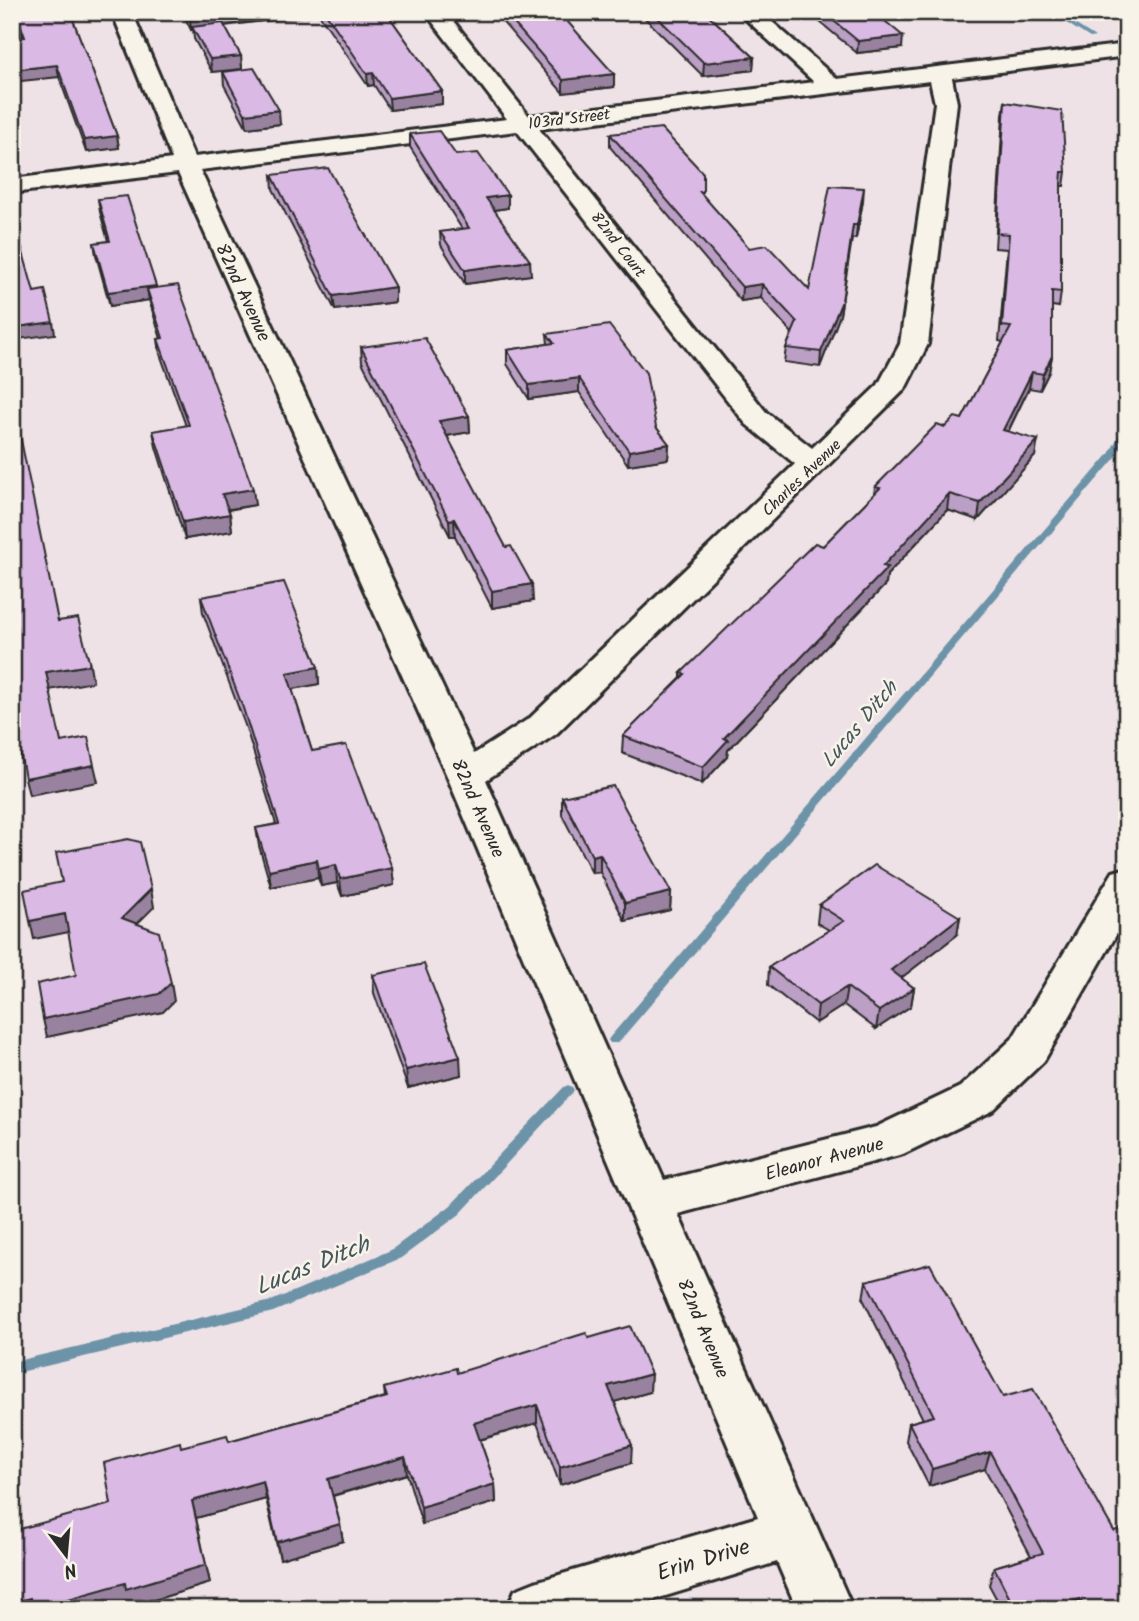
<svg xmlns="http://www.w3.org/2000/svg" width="1139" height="1621" font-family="Kalam,sans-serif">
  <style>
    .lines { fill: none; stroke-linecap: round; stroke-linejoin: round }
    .stream { fill: #6c93a7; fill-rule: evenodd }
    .minor-casing { stroke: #2b2b2b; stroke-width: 6 }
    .minor { fill: #f7f3e8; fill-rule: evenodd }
    .wall { fill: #bb9fc5; stroke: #2b2b2b; stroke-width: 2 }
    .shaded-wall { fill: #9982a0; stroke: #2b2b2b; stroke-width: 2 }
    .building { fill: #dab9e5; stroke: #2b2b2b; stroke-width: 2 }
    .labels { text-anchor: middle; stroke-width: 5; stroke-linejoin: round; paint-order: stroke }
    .far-street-label { font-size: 16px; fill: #2b2b2b; stroke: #f7f3e8 }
    .street-label { font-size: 19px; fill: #2b2b2b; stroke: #f7f3e8 }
    .water-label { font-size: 21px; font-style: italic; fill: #46565e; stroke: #f7f3e8 }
    .near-street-label { font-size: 23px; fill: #2b2b2b; stroke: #f7f3e8 }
    .near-water-label { font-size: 24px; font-style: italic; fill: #46565e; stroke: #f7f3e8 }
  </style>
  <rect width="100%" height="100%" fill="#eee2e7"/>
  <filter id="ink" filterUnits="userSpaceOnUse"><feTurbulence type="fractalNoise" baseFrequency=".0143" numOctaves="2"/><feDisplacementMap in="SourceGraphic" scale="14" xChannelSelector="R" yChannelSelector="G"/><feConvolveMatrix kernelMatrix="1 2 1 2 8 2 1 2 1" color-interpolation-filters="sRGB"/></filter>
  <g filter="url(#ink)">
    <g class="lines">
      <g class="stream">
        <path d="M1049 12H1056L1095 37 1090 38Z"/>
        <path d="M1124 65 1127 67V85L1124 83 1121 67Z"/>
        <path d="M1124 426H1127V436L1116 457 618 1043H610L608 1040 610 1037 1109 454Z"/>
        <path d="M568 1085 572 1087 574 1090 572 1093 460 1214 401 1258 273 1312 12 1374V1362L271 1301 391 1250 450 1206 564 1087Z"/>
      </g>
      <g class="minor-casing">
        <path id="minor" d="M112 12H132L194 157 507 119 425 12H446L529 116 814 82 738 12H761L837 79 1127 44V56L952 78 957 103 928 344 905 389 556 734 486 780 664 1180 876 1127 960 1087 1012 1039 1113 872 1127 868V916L1044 1061 992 1111 903 1154 678 1214 853 1609H797L777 1562 623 1609H507L515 1590 535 1582 758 1517 447 776 178 173 12 193V179L172 159ZM930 81 935 103 900 344 878 385 812 448 766 412 539 129ZM517 131 746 424 795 464 530 718 474 754 200 170Z"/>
      </g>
      <use href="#minor" class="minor"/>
    </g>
    <g class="wall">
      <path d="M14 12H70L117 136 119 148 86 152 59 77 23 37Z"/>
      <path d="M182 12H386L442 91V104L390 110 374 85 368 86 319 14 224 26 241 56 242 69 212 72 194 39 193 29 191 30Z"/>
      <path d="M494 12H559L614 87 563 93Z"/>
      <path d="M639 12H705L754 57 753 70 703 76Z"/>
      <path d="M808 12H874L902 48 857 53Z"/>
      <path d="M223 72 280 124 247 128 224 85Z"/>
      <path d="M1005 102 1066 172 1064 186H1061V292L1059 307 1052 306V356L1049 372 1040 390 1029 388 1008 432 1035 456 978 520 947 510 887 575 886 584 728 750 727 757 702 784 622 753 623 736 681 679V673L823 546 874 494 875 487 945 427 962 419 1003 342 999 341 1007 249 995 248 1003 115Z"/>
      <path d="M410 134 456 155 508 195V208L494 210 531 275 465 284 441 245 440 232 462 229 410 147Z"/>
      <path d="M610 134 703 196 749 248 809 290 863 201 856 238 852 239 840 315 820 367 784 362 786 348 792 333 761 298 741 301 610 147Z"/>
      <path d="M272 175 395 287V302L335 310 273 189Z"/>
      <path d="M98 199 156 288 255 505 228 510 230 514 232 531 185 539 156 447 153 431 186 426 160 354 158 339H161L149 300 110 306 96 255 94 243 108 241 100 212Z"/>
      <path d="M547 334 656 427 669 444 668 459 628 465 579 392 529 399 507 364V350L548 344Z"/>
      <path d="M361 347 469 416 470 432 447 436 533 601 492 608 455 536H450L362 362Z"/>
      <path d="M201 597 318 667 319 684 292 689 312 751 392 868 394 885 342 896 337 883 321 886 318 878 271 887 259 846 256 828 276 824 245 725 203 613Z"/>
      <path d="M562 797 671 892 670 910 625 921 600 872 592 873 562 815Z"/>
      <path d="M819 905 960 917 957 935 901 978 914 988 911 1006 876 1029 844 1005 816 1023 768 985 769 967 829 930 817 923Z"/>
      <path d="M373 975 461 1075 408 1088 374 993Z"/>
      <path d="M866 1281 1003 1397 1127 1609H1002L989 1585 994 1567 1031 1556 985 1469 929 1486 906 1441 909 1423 923 1419 863 1299Z"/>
      <path d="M589 1338 650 1392 614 1402 631 1463 560 1485 537 1423 480 1440 495 1484 496 1502 422 1524 407 1474 333 1496 340 1524 343 1541 280 1559 266 1499 196 1518 210 1583 131 1607 129 1601 101 1609H12L111 1504 181 1447 229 1441 385 1397 384 1388 457 1373Z"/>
    </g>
    <g class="shaded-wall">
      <path d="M236 12H319V14L194 29 192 27 193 29 191 30 190 18Z"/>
      <path d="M903 36 902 48 857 53 858 41Z"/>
      <path d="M241 56 242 69 212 72 210 59Z"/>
      <path d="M754 57 753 70 703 76 704 63Z"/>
      <path d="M57 65 59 77 12 82V70Z"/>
      <path d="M373 73 374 85 368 86 367 74Z"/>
      <path d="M614 74V87L563 93V80Z"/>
      <path d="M442 91V104L390 110 389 98Z"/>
      <path d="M279 110 280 124 247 128 245 114Z"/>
      <path d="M117 136 119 148 86 152 84 140Z"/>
      <path d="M864 188 863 201 856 238 857 225Z"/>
      <path d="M508 195V208L486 211V198Z"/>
      <path d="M853 225 840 315 820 367 821 352Z"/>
      <path d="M530 261 531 275 465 284V270Z"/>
      <path d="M762 284 761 298 741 301 742 287Z"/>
      <path d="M156 286 157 299 147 289 149 300 110 306 108 292Z"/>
      <path d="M395 287V302L335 310 333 296Z"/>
      <path d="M53 322 55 334 19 339 17 327Z"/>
      <path d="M1052 356 1049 372 1040 390 1043 374Z"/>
      <path d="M1032 372 1029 388 1001 446 1003 430Z"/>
      <path d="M579 378V392L529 399V385Z"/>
      <path d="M469 416 470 432 440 437 439 421Z"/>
      <path d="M1038 440 1035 456 978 520 980 503Z"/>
      <path d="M669 444 668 459 628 465 629 451Z"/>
      <path d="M253 489 255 505 224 510 222 494Z"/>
      <path d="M949 494 947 510 887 575 886 584 728 750 727 757 702 784 703 767 724 738Z"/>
      <path d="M230 514 232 531 185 539 183 522Z"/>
      <path d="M454 519 455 536H450L449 520Z"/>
      <path d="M532 584 533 601 492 608V591Z"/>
      <path d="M90 665 93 682 49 690 46 672Z"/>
      <path d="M318 667 319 684 289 690 287 673Z"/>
      <path d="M94 765 98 782 29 795 25 778Z"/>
      <path d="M600 854V872L592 873V856Z"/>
      <path d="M317 860 318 878 271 887 269 870Z"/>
      <path d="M336 865 337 883 321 886 319 869Z"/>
      <path d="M392 868 394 885 342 896 340 879Z"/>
      <path d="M151 889 154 907 125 936 122 918Z"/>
      <path d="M671 892 670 910 625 921V903Z"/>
      <path d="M65 914 69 932 34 939 30 921Z"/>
      <path d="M960 917 957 935 888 988 891 970Z"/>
      <path d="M171 983 174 1001 163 1012 47 1037 43 1019Z"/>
      <path d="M847 987 844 1005 816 1023 818 1005Z"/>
      <path d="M914 988 911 1006 876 1029 879 1011Z"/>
      <path d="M460 1057 461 1075 408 1088 406 1070Z"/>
      <path d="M651 1374 650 1392 607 1404 608 1386Z"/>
      <path d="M537 1405V1423L475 1441 474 1423Z"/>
      <path d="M632 1445 631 1463 560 1485V1467Z"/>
      <path d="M990 1452 985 1469 929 1486 932 1469Z"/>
      <path d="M405 1457 407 1474 331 1496 328 1479Z"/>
      <path d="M263 1481 266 1499 196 1518 192 1501Z"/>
      <path d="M495 1484 496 1502 422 1524 421 1507Z"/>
      <path d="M340 1524 343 1541 280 1559 277 1542Z"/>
      <path d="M206 1565 210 1583 131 1607 129 1601 101 1609H12V1603L30 1598 125 1583Z"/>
      <path d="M1080 1599 1077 1609H1050Z"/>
    </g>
    <g class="building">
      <path d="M16 12H70L117 136 84 140 57 65 12 70V38L25 37Z"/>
      <path d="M187 12H236L190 18Z"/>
      <path d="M325 12H386L442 91 389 98 373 73 367 74Z"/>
      <path d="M504 12H559L614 74 563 80Z"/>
      <path d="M652 12H705L754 57 704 63Z"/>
      <path d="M823 12H874L903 36 858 41Z"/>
      <path d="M223 23 241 56 210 59 192 27Z"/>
      <path d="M254 68 279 110 245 114 223 72Z"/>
      <path d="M1005 102 1062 111 1066 172H1062L1061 183V292L1052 291V356L1043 374 1032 372 1003 430 1038 440 980 503 949 494 883 566 888 567 724 738 728 740 703 767 623 736 685 674 681 673 815 543 823 546 880 488 875 487 937 424 945 427 955 417 962 419 1011 327 1002 326 1009 234 997 233Z"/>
      <path d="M661 128 703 173V192H700L749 248 767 245 809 290 830 186 864 188 857 225H853L842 301 821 352 786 348 797 322 762 284 742 287 610 134Z"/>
      <path d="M439 131 456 155 478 153 508 195 486 198 530 261 465 270 440 232 469 228 410 134Z"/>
      <path d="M328 168 395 287 333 296 272 175Z"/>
      <path d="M127 196 156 286 108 292 94 243 110 241 98 199Z"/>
      <path d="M19 238 34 292 45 290 53 322 17 327 12 306V239Z"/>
      <path d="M178 285 253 489 222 494 230 514 183 522 153 431 189 425 158 339 163 338 147 289Z"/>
      <path d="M609 325 646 373 656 427 669 444 629 451 579 378 529 385 507 350 554 343 547 334Z"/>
      <path d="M425 338 469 416 439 421 506 547 511 546 532 584 492 591 454 519 449 520 361 347Z"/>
      <path d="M13 401 58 621 78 618 90 665 46 672 61 742 88 737 94 765 25 778 12 710Z"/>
      <path d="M284 582 318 667 287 673 312 751 346 745 392 868 340 879 336 865 319 869 317 860 269 870 256 828 279 824 243 708 201 597Z"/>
      <path d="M613 786 671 892 625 903 600 854 592 856 562 797Z"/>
      <path d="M128 839 140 842 151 889 122 918 159 932 171 983 159 994 43 1019 37 984 76 975 65 914 30 921 24 890 62 882 56 853Z"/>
      <path d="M875 865 960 917 891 970 914 988 879 1011 847 987 818 1005 769 967 844 921 819 905Z"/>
      <path d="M424 964 460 1057 406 1070 373 975Z"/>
      <path d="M930 1264 1003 1397 1033 1389 1114 1531 1124 1528 1127 1533V1609H1085L1080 1599 1050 1609H1015L994 1567 1043 1553 990 1452 932 1469 909 1423 934 1416 866 1281Z"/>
      <path d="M630 1326 651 1374 608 1386 632 1445 560 1467 537 1405 474 1423 495 1484 421 1507 405 1457 328 1479 340 1524 277 1542 263 1481 192 1501 206 1565 126 1589 125 1583 33 1609H31L30 1598 12 1603V1531L111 1504 104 1463 180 1442 181 1447 227 1435 229 1441 387 1397 384 1388 456 1368 457 1373 586 1333 589 1338Z"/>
    </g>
  </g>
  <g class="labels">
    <g class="far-street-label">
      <text transform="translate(569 118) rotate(-7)" y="6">103rd Street</text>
      <text transform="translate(619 244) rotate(52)" y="6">82nd Court</text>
      <text transform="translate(801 477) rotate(-44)" y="6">Charles Avenue</text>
    </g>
    <g class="street-label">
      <text transform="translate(244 292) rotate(65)" y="7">82nd Avenue</text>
      <text transform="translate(479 808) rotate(66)" y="7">82nd Avenue</text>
      <text transform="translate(824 1158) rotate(-15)" y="7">Eleanor Avenue</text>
      <text transform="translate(704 1328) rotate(67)" y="7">82nd Avenue</text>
    </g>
    <g class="water-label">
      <text transform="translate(859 724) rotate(-50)" y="7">Lucas Ditch</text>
    </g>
    <g class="near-street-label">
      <text transform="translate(703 1559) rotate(-17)" y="8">Erin Drive</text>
    </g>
    <g class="near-water-label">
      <text transform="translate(312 1265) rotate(-22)" y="8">Lucas Ditch</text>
    </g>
  </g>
  <rect width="1139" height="1621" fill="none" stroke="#f7f3e8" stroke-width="42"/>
  <rect x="21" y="21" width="1097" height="1579" fill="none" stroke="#2b2b2b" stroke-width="2.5" filter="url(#ink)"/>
  <g transform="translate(66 1555) rotate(164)" stroke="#f7f3e8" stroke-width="5" paint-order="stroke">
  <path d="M0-5L12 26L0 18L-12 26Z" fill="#2b2b2b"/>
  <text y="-10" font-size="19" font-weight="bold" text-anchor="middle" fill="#2b2b2b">N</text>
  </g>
</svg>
